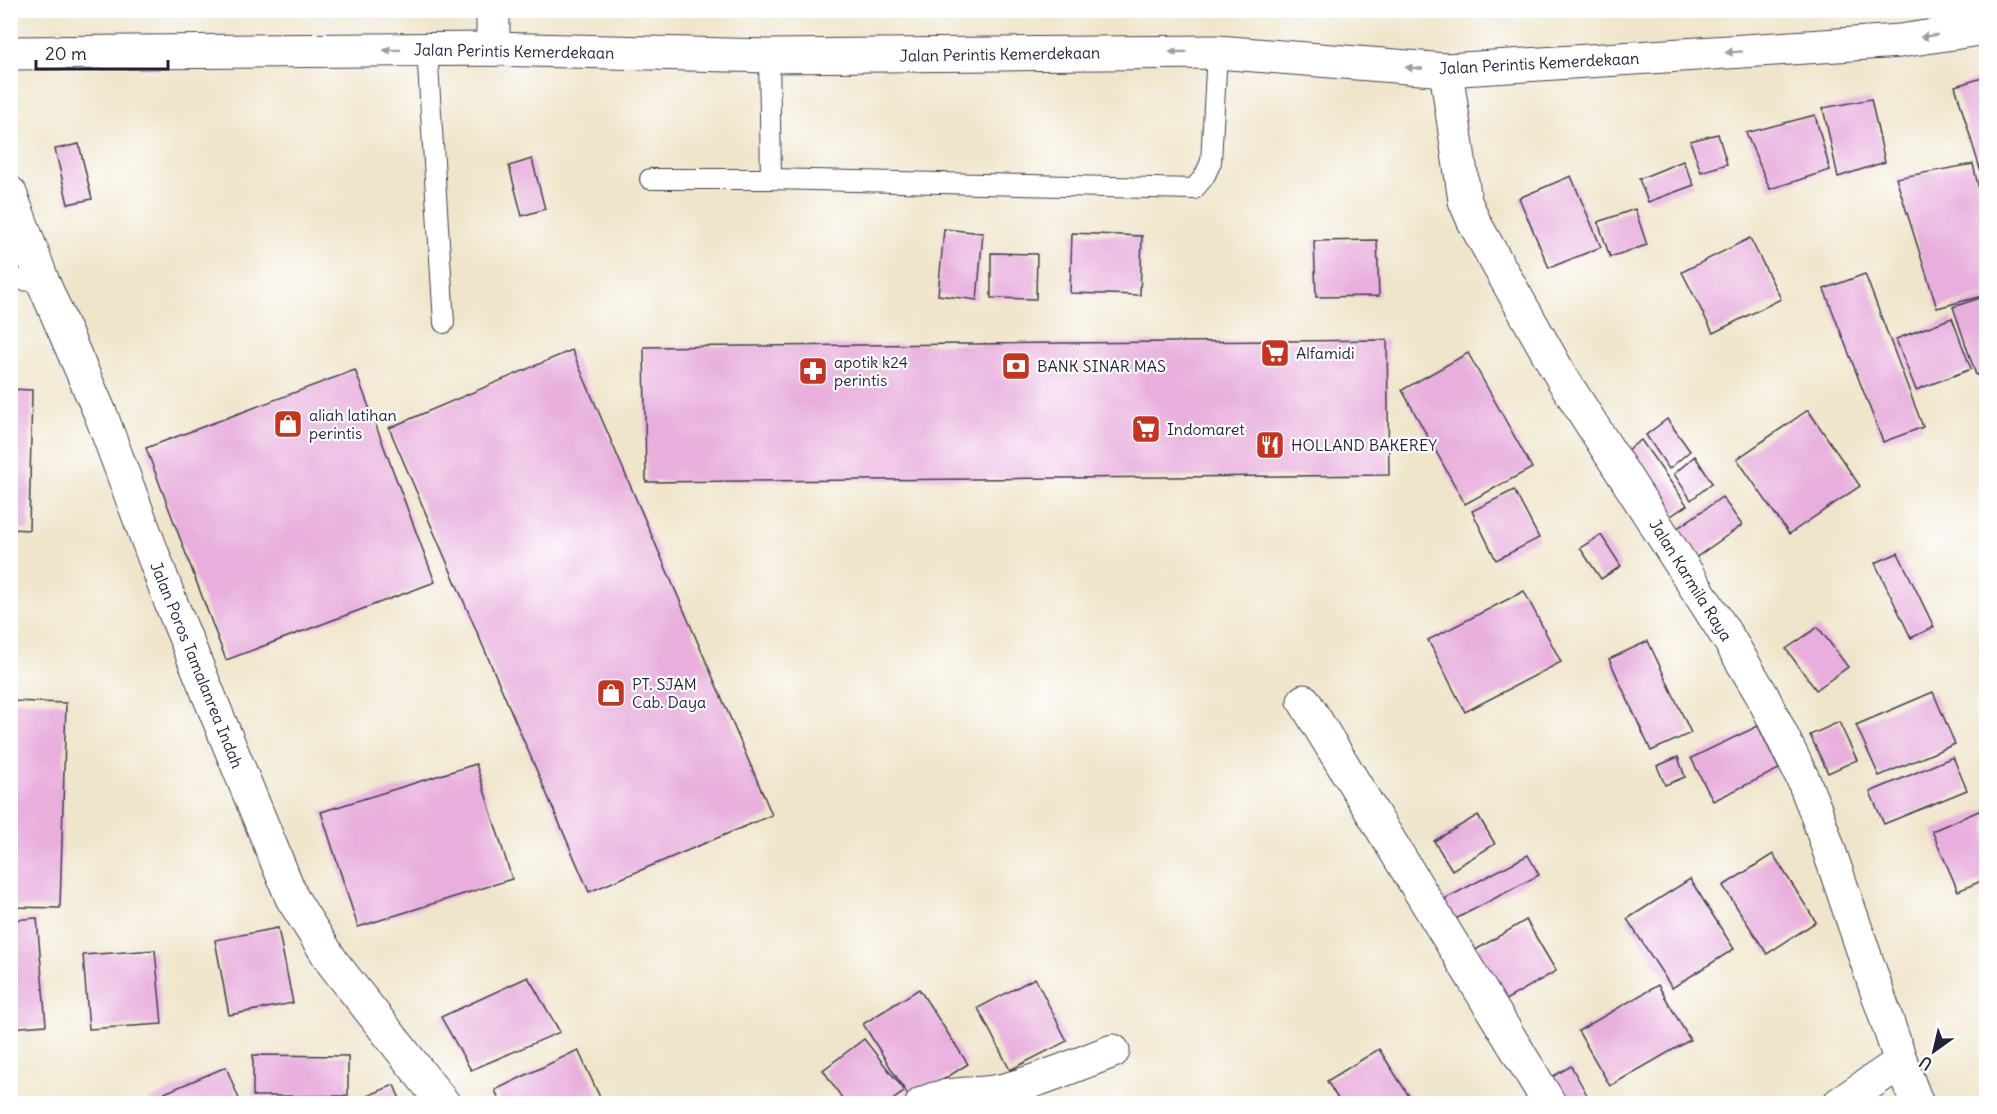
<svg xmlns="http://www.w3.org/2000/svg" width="1997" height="1114" font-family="Delius,sans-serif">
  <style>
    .building { fill: #e8aedd }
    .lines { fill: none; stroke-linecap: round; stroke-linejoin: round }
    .lane-casing { stroke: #413f50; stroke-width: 22 }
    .street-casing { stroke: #413f50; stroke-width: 35 }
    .highway-casing { stroke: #413f50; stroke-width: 35 }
    .lane { stroke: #fff; stroke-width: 20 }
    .street { stroke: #fff; stroke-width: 33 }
    .highway { stroke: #fff; stroke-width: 33 }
    .oneway { fill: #9c9ca7 }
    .labels { text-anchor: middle; stroke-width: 4.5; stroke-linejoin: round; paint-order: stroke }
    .street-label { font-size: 16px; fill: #22223b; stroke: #fff }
    .poi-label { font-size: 16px; fill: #22223b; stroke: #fff; text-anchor: start }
  </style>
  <rect width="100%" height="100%" fill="#fff"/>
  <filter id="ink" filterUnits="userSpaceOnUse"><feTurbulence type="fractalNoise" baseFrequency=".0167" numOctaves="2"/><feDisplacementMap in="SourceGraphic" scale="12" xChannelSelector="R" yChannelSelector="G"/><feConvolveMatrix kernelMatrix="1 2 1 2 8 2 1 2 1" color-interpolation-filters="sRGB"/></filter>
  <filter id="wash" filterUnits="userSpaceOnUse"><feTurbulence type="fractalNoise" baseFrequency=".008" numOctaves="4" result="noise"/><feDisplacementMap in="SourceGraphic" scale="24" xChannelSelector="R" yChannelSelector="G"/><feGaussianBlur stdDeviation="1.35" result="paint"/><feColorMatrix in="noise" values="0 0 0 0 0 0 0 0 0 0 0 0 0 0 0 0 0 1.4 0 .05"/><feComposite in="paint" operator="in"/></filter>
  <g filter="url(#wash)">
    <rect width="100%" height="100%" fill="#efe5ca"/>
    <g id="blocks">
      <g class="building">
        <path d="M1986 77V178L1983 179 1955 86Z"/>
        <path d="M1871 99 1885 162 1838 177 1823 108Z"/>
        <path d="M1815 115 1830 170 1770 189 1746 133Z"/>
        <path d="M1718 134 1727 164 1701 172 1690 141Z"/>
        <path d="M79 144 92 199 68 204 55 149Z"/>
        <path d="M532 159 545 209 522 216 509 166Z"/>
        <path d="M1683 161 1694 185 1648 202 1639 179Z"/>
        <path d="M1973 164 1986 219V295L1937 308 1896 178Z"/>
        <path d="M1571 176 1601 247 1549 268 1519 198Z"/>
        <path d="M1635 209 1647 245 1610 257 1598 222Z"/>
        <path d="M944 229 983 233 977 300 938 295Z"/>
        <path d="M1072 233 1142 236 1140 295 1070 293Z"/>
        <path d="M1750 238 1781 299 1713 333 1682 272Z"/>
        <path d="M1377 240 1379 296 1316 297 1314 241Z"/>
        <path d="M991 253 1037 254 1036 299 991 298Z"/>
        <path d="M1865 274 1923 427 1883 442 1824 289Z"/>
        <path d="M1986 296V372L1976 375 1953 307Z"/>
        <path d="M1952 318 1971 369 1916 390 1896 339Z"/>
        <path d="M1387 340 1389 475 646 482 644 347Z"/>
        <path d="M572 350 772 815 589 892 389 428Z"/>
        <path d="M1468 353 1532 468 1465 504 1402 390Z"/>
        <path d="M355 370 435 582 226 660 146 448Z"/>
        <path d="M10 389 32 390 29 530 10 529Z"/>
        <path d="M1808 410 1860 486 1789 534 1737 459Z"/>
        <path d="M1667 419 1690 451 1669 469 1646 435Z"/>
        <path d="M1641 440 1687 505 1668 518 1623 453Z"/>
        <path d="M1695 456 1712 483 1691 500 1674 474Z"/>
        <path d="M1514 490 1539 538 1496 560 1472 511Z"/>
        <path d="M1722 497 1742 525 1695 558 1675 530Z"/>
        <path d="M1601 535 1621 566 1601 579 1580 548Z"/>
        <path d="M1898 553 1934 627 1911 638 1875 563Z"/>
        <path d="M1524 591 1561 662 1465 712 1428 640Z"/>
        <path d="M1818 627 1848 667 1816 690 1786 649Z"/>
        <path d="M1648 641 1691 733 1651 751 1609 659Z"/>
        <path d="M1933 692 1955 744 1879 776 1856 725Z"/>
        <path d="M10 701 66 703 60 908 10 907Z"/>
        <path d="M1839 722 1857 760 1828 773 1810 735Z"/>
        <path d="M1758 726 1779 769 1713 801 1691 758Z"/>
        <path d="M1678 757 1685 777 1665 785 1657 766Z"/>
        <path d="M1953 757 1967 790 1884 824 1870 792Z"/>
        <path d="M476 764 512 879 358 927 321 812Z"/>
        <path d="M1986 808V879L1958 891 1932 831Z"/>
        <path d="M1478 815 1495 844 1452 870 1434 841Z"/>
        <path d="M1773 854 1816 922 1767 954 1723 886Z"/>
        <path d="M1528 855 1539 875 1446 924 1435 904Z"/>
        <path d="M1690 879 1734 949 1672 988 1627 919Z"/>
        <path d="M37 918 46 1025 10 1028V920Z"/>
        <path d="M1526 920 1556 971 1502 1002 1472 952Z"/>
        <path d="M278 928 293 1003 229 1015 215 940Z"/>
        <path d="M155 950 162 1024 89 1029 83 955Z"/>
        <path d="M528 977 560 1032 471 1070 441 1017Z"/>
        <path d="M1035 978 1067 1041 1010 1070 978 1008Z"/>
        <path d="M1658 985 1690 1040 1610 1086 1578 1031Z"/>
        <path d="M919 989 968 1064 911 1100 863 1024Z"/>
        <path d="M864 1039 905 1091 887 1104H846L823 1070Z"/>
        <path d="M1379 1049 1414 1104H1341L1327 1081Z"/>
        <path d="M578 1050 603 1104H501L495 1090Z"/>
        <path d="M253 1055 348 1056V1096H253Z"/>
        <path d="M1571 1066 1591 1102 1589 1104H1561L1548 1079Z"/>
        <path d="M226 1067 241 1104H150L148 1100Z"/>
        <path d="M394 1085 402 1104H350V1103Z"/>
        <path d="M745 1097 748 1104H732Z"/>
      </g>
    </g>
  </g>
  <g filter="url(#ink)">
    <use href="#blocks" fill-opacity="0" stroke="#413f50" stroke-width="1.5"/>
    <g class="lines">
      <g class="lane-casing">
        <g id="lane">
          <path d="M427 49 444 323"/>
          <path d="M769 56 771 179"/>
          <path d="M650 179H771L1194 189 1204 177 1211 162 1217 52"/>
          <path d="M10 279 43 282"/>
        </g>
      </g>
      <g class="street-casing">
        <g id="street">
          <path d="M1446 70 1465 201 1475 224 1562 378 1730 641 1762 695 1803 779 1816 812 1901 1062 1917 1104"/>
          <path d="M10 193 43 282 101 415 171 603 292 898 333 963 444 1104"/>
          <path d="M1304 701 1550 1104"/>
          <path d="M922 1104C948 1090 980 1097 1008 1089 1044 1079 1078 1064 1113 1051"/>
          <path d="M1839 1104 1901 1062"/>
        </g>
      </g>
      <g class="highway-casing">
        <g id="highway">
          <path d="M493 49V10"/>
          <path d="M10 53 493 49 769 56 1217 52 1446 70 1900 41 1986 28"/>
        </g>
      </g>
      <use href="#lane" class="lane"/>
      <use href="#street" class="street"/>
      <use href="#highway" class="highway"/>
    </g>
    <defs><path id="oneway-solid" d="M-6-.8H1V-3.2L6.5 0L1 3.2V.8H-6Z" transform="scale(1.5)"/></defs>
    <g class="oneway">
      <use href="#oneway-solid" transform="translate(1929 36) rotate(171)"/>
      <use href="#oneway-solid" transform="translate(392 50) rotate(179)"/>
      <use href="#oneway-solid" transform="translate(1178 52) rotate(179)"/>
      <use href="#oneway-solid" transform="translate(1734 52) rotate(176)"/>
      <use href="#oneway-solid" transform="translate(1414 68) rotate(-175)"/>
    </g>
  </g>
  <defs>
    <g id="supermarket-square" transform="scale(1.5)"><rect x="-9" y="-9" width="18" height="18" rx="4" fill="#c8321e" stroke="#fff"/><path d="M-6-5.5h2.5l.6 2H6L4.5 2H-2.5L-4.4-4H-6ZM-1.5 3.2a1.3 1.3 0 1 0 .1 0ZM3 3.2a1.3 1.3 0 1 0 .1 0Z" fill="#fff"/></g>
    <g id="bank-square" transform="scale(1.5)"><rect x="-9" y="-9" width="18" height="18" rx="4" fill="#c8321e" stroke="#fff"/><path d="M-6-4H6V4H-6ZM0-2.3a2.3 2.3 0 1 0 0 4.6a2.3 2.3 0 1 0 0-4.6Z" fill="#fff"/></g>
    <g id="pharmacy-square" transform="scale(1.5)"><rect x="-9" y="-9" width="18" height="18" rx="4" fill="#c8321e" stroke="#fff"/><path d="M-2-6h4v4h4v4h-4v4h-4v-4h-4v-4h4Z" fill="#fff"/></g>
    <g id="shop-square" transform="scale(1.5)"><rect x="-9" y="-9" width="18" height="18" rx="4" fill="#c8321e" stroke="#fff"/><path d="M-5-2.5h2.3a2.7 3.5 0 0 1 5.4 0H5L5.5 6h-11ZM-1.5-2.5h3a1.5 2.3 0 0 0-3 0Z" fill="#fff"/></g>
    <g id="restaurant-square" transform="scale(1.5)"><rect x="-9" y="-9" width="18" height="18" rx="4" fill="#c8321e" stroke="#fff"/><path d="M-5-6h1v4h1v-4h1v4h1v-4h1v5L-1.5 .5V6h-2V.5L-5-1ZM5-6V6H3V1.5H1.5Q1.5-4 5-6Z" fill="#fff"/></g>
  </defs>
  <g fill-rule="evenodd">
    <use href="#supermarket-square" x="1275" y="353"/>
    <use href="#bank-square" x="1016" y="366"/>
    <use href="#pharmacy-square" x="813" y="371"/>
    <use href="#shop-square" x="288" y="424"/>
    <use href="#supermarket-square" x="1146" y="429"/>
    <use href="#restaurant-square" x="1270" y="445"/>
    <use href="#shop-square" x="611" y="693"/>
  </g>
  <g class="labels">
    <g class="street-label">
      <text transform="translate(514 51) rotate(1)" y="6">Jalan Perintis Kemerdekaan</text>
      <text transform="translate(1000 54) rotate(-1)" y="6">Jalan Perintis Kemerdekaan</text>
      <text transform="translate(1539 63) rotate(-3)" y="6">Jalan Perintis Kemerdekaan</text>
      <text transform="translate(1691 580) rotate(58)" y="6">Jalan Karmila Raya</text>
      <text transform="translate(197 665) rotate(68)" y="6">Jalan Poros Tamalanrea Indah</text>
    </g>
    <g class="poi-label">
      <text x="1296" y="359">Alfamidi</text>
      <text x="834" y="368">apotik k24<tspan x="834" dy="18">perintis</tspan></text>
      <text x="1037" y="372">BANK SINAR MAS</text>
      <text x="309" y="421">aliah latihan<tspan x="309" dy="18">perintis</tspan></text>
      <text x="1167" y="435">Indomaret</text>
      <text x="1291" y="451">HOLLAND BAKEREY</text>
      <text x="632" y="690">PT. SJAM<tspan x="632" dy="18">Cab. Daya</tspan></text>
    </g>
  </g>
  <rect width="1997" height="1114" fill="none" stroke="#fff" stroke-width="36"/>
  <g transform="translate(1934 1051) rotate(214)" stroke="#ffffff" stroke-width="4.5" paint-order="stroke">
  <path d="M0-4.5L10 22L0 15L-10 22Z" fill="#22223b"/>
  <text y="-9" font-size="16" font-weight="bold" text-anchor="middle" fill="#22223b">U</text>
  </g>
  <path d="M36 60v9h132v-9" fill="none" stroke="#22223b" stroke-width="3"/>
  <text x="45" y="60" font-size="18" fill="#22223b" stroke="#ffffff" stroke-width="4.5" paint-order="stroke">20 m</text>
</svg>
